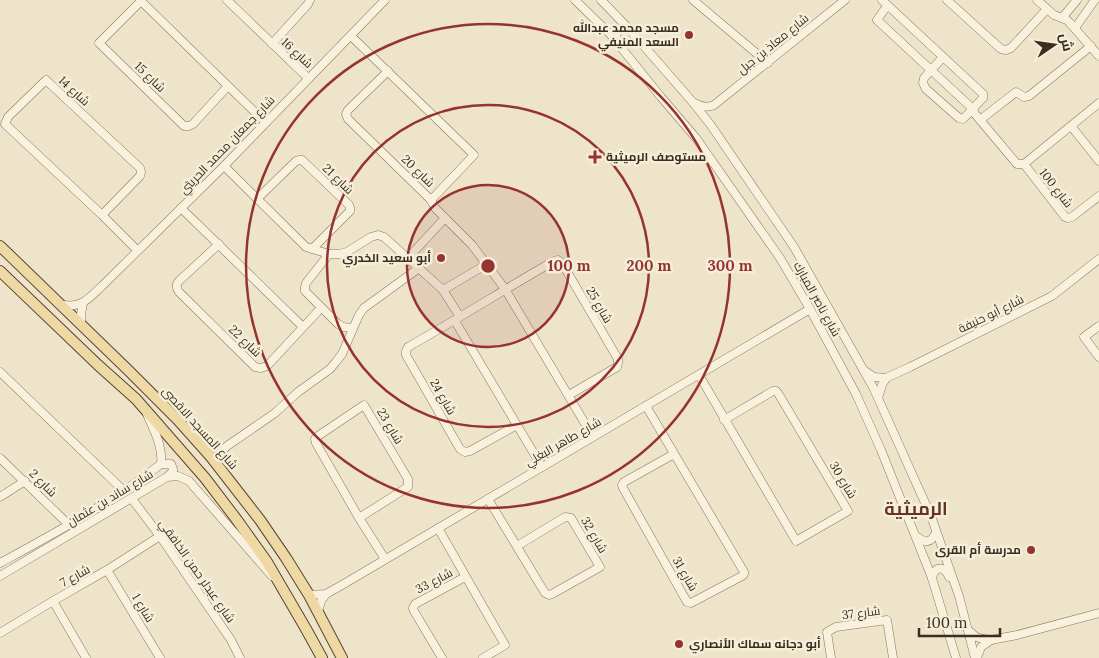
<svg xmlns="http://www.w3.org/2000/svg" width="1099" height="658" font-family="Lora,Cairo,serif">
  <style>
    .lines { fill: none; stroke-linecap: round; stroke-linejoin: round }
    .minor-casing { stroke: #89775f; stroke-width: 9 }
    .major-casing { stroke: #584532; stroke-width: 12 }
    .minor { stroke: #f8f1dd; stroke-width: 8 }
    .major { stroke: #eed9a4; stroke-width: 10 }
    .ring { fill: none; stroke: #963331; stroke-width: 2.5 }
    .poi-dot { fill: #963331; stroke: #f5eed9; stroke-width: 2 }
    .labels { text-anchor: middle; stroke-width: 5; stroke-linejoin: round; paint-order: stroke }
    .poi-label { font-size: 12px; font-weight: bold; fill: #3b2e21; stroke: #f5eed9; text-anchor: end }
    .street-label { font-size: 12px; fill: #3b2e21; stroke: #f5eed9 }
    .district-label { font-size: 18px; font-weight: bold; fill: #653223; stroke: #f5eed9 }
    .centre { fill: #963331; stroke: #f5eed9; stroke-width: 2.5 }
    .ring-label { font-size: 15px; text-anchor: middle; font-weight: bold; fill: #963331; stroke: #f5eed9; stroke-width: 5; stroke-linejoin: round; paint-order: stroke }
  </style>
  <rect width="100%" height="100%" fill="#ede4ca"/>
  <g class="lines">
    <g class="minor-casing">
      <g id="minor">
        <path d="M142 0 99 43 184 126H189L193 124 228 86"/>
        <path d="M227 0 308 78"/>
        <path d="M575 0 611 35 661 97 696 138 780 258 810 309 856 394 881 450 932 578 956 658"/>
        <path d="M601 0 629 29 690 99 710 124 794 247 873 387 931 516 959 596 975 658"/>
        <path d="M693 0 768 63"/>
        <path d="M882 0 983 94V98L963 119 959 118 926 89 923 83 924 78 943 57"/>
        <path d="M947 0 1001 49 1006 50 1011 48 1047 9"/>
        <path d="M1037 0 1054 15 1067 20 1069 22 1099 56"/>
        <path d="M141 1 265 122"/>
        <path d="M887 6 877 20 973 109 975 114 1017 164H1024"/>
        <path d="M1062 18 1077 0"/>
        <path d="M1075 28 1095 0"/>
        <path d="M351 36 474 155 431 200"/>
        <path d="M618 42 616 35 618 31 622 29H629"/>
        <path d="M272 44 308 4 310 0"/>
        <path d="M388 71 348 110 346 114 348 119 431 200 435 208 472 245 505 289 593 437"/>
        <path d="M695 103C701 107 707 108 714 105L845 0"/>
        <path d="M980 120 1016 92 1024 97 1029 96 1091 46"/>
        <path d="M1071 126 1099 161"/>
        <path d="M1024 164 1065 217 1068 218 1072 217 1099 196"/>
        <path d="M1024 164 1099 103"/>
        <path d="M224 166 306 247 329 254H339L347 252 371 237 378 235 384 237 443 290 460 317"/>
        <path d="M257 199 296 161 299 160H302L349 205 350 208V211L312 249"/>
        <path d="M181 208 303 327"/>
        <path d="M102 215 140 176 141 172 140 168 46 80 8 117 5 124 102 215 137 250"/>
        <path d="M219 244 179 281C176 284 176 288 179 292L255 367 261 368 267 366 321 308"/>
        <path d="M329 254 306 283 305 287V291L338 324 343 327 353 328"/>
        <path d="M408 258 445 218"/>
        <path d="M443 290 487 264"/>
        <path d="M63 305C82 308 89 298 102 286L224 166 385 0"/>
        <path d="M455 321 542 467"/>
        <path d="M81 325V314L83 303"/>
        <path d="M1099 326 1084 337 1099 357"/>
        <path d="M865 371 874 377 886 378 910 367 1052 296 1099 259"/>
        <path d="M0 372 123 490"/>
        <path d="M699 375 796 541 848 511 778 393 776 391H773L724 420"/>
        <path d="M878 398 882 385 886 378"/>
        <path d="M646 406 744 572V574L742 576 691 603 687 602 623 488 622 485 624 482 674 454"/>
        <path d="M517 425 470 451 465 452 460 449 406 355V351L408 347C458 319 505 289 554 261L558 260 562 263 618 359V363L617 367 569 395"/>
        <path d="M0 458 69 525"/>
        <path d="M213 460 227 446 275 413 298 392 330 369 335 363 342 354 359 315 364 308 419 268"/>
        <path d="M161 464H171L173 469V471L167 477"/>
        <path d="M0 497 25 481"/>
        <path d="M132 499 160 536 231 640 240 658"/>
        <path d="M488 499 545 593 549 595 552 594 600 567 571 518 565 517 517 546"/>
        <path d="M359 518 408 487V479L364 405 318 436 315 439 316 443 359 518 385 559"/>
        <path d="M438 528 505 645 483 658"/>
        <path d="M916 536C925 543 931 544 936 532"/>
        <path d="M0 563C55 533 111 503 161 464 163 446 154 431 147 414"/>
        <path d="M107 570 160 658"/>
        <path d="M0 576 167 477 178 476 189 481 272 576"/>
        <path d="M932 578C935 566 944 565 949 577"/>
        <path d="M309 595 326 594 342 585 810 309"/>
        <path d="M53 601 86 658"/>
        <path d="M318 611 321 601 326 594"/>
        <path d="M968 630 976 637 983 639 991 640 1017 635 1099 613"/>
        <path d="M0 633 53 601 107 570 160 536"/>
        <path d="M442 658 414 611 413 608 415 604 465 577"/>
        <path d="M831 658 827 632 836 627 887 620 893 658"/>
        <path d="M977 658 981 647 991 640"/>
      </g>
    </g>
    <g class="major-casing">
      <g id="major">
        <path d="M0 246 128 370 178 420 211 457 260 520 286 558 309 595 342 658"/>
        <path d="M0 271 98 365 136 399 205 478 237 520 267 562 306 629 322 658"/>
      </g>
    </g>
    <use href="#minor" class="minor"/>
    <use href="#major" class="major"/>
  </g>
  <circle cx="488" cy="266" r="81" fill="#963331" fill-opacity=".12"/>
  <g class="ring">
    <circle cx="488" cy="266" r="81"/>
    <circle cx="488" cy="266" r="161"/>
    <circle cx="488" cy="266" r="242"/>
  </g>
  <g class="poi-dot">
    <circle cx="689" cy="35" r="5"/>
    <path d="M592.5 149.5h5v5h5v5h-5v5h-5v-5h-5v-5h5z"/>
    <circle cx="441" cy="258" r="5"/>
    <circle cx="1031" cy="550" r="5"/>
    <circle cx="679" cy="644" r="5"/>
  </g>
  <g class="labels">
    <g class="poi-label">
      <text x="679" y="32">مسجد محمد عبدالله<tspan x="679" dy="14">السعد المنيفي</tspan></text>
      <text x="606" y="161" text-anchor="start">مستوصف الرميثية</text>
      <text x="431" y="262">أبو سعيد الخدري</text>
      <text x="1021" y="554">مدرسة أم القرى</text>
      <text x="689" y="648" text-anchor="start">أبو دجانه سماك الأنصاري</text>
    </g>
    <g class="street-label">
      <text transform="translate(773 44) rotate(-39)" y="4">شارع معاذ بن جبل</text>
      <text transform="translate(297 53) rotate(43)" y="4">شارع 16</text>
      <text transform="translate(150 77) rotate(44)" y="4">شارع 15</text>
      <text transform="translate(74 91) rotate(43)" y="4">شارع 14</text>
      <text transform="translate(227 145) rotate(-46)" y="4">شارع جمعان محمد الحريتي</text>
      <text transform="translate(418 171) rotate(44)" y="4">شارع 20</text>
      <text transform="translate(338 179) rotate(44)" y="4">شارع 21</text>
      <text transform="translate(1056 188) rotate(52)" y="4">شارع 100</text>
      <text transform="translate(817 299) rotate(61)" y="4">شارع ناصر المبارك</text>
      <text transform="translate(599 305) rotate(60)" y="4">شارع 25</text>
      <text transform="translate(991 314) rotate(-26)" y="4">شارع أبو حنيفة</text>
      <text transform="translate(245 341) rotate(44)" y="4">شارع 22</text>
      <text transform="translate(443 397) rotate(60)" y="4">شارع 24</text>
      <text transform="translate(390 426) rotate(59)" y="4">شارع 23</text>
      <text transform="translate(200 428) rotate(48)" y="4">شارع المسجد الاقصى</text>
      <text transform="translate(563 442) rotate(-30)" y="4">شارع طاهر البغلي</text>
      <text transform="translate(843 480) rotate(59)" y="4">شارع 30</text>
      <text transform="translate(43 483) rotate(45)" y="4">شارع 2</text>
      <text transform="translate(110 498) rotate(-31)" y="4">شارع ساند بن عثمان</text>
      <text transform="translate(594 535) rotate(60)" y="4">شارع 32</text>
      <text transform="translate(197 571) rotate(55)" y="4">شارع عبدلر حمن الخافقي</text>
      <text transform="translate(685 574) rotate(60)" y="4">شارع 31</text>
      <text transform="translate(75 576) rotate(-29)" y="4">شارع 7</text>
      <text transform="translate(434 581) rotate(-28)" y="4">شارع 33</text>
      <text transform="translate(143 608) rotate(59)" y="4">شارع 1</text>
      <text transform="translate(861 613) rotate(-7)" y="4">شارع 37</text>
    </g>
    <g class="district-label">
      <text x="916" y="515">الرميثية</text>
    </g>
  </g>
  <circle cx="488" cy="266" r="8" class="centre"/>
  <g class="ring-label">
    <text x="569" y="271">100 m</text>
    <text x="649" y="271">200 m</text>
    <text x="730" y="271">300 m</text>
  </g>
  <g transform="translate(1054 45) rotate(77)" stroke="#f5eed9" stroke-width="4" paint-order="stroke">
  <path d="M0-4L9 19L0 12L-9 19Z" fill="#3b2e21"/>
  <text y="-8" font-size="14" font-weight="bold" text-anchor="middle" fill="#3b2e21">ش</text>
  </g>
  <path d="M919 628v8h81v-8" fill="none" stroke="#3b2e21" stroke-width="2.5"/>
  <text x="926" y="628" font-size="15" fill="#3b2e21" stroke="#f5eed9" stroke-width="4" paint-order="stroke">100 m</text>
</svg>
